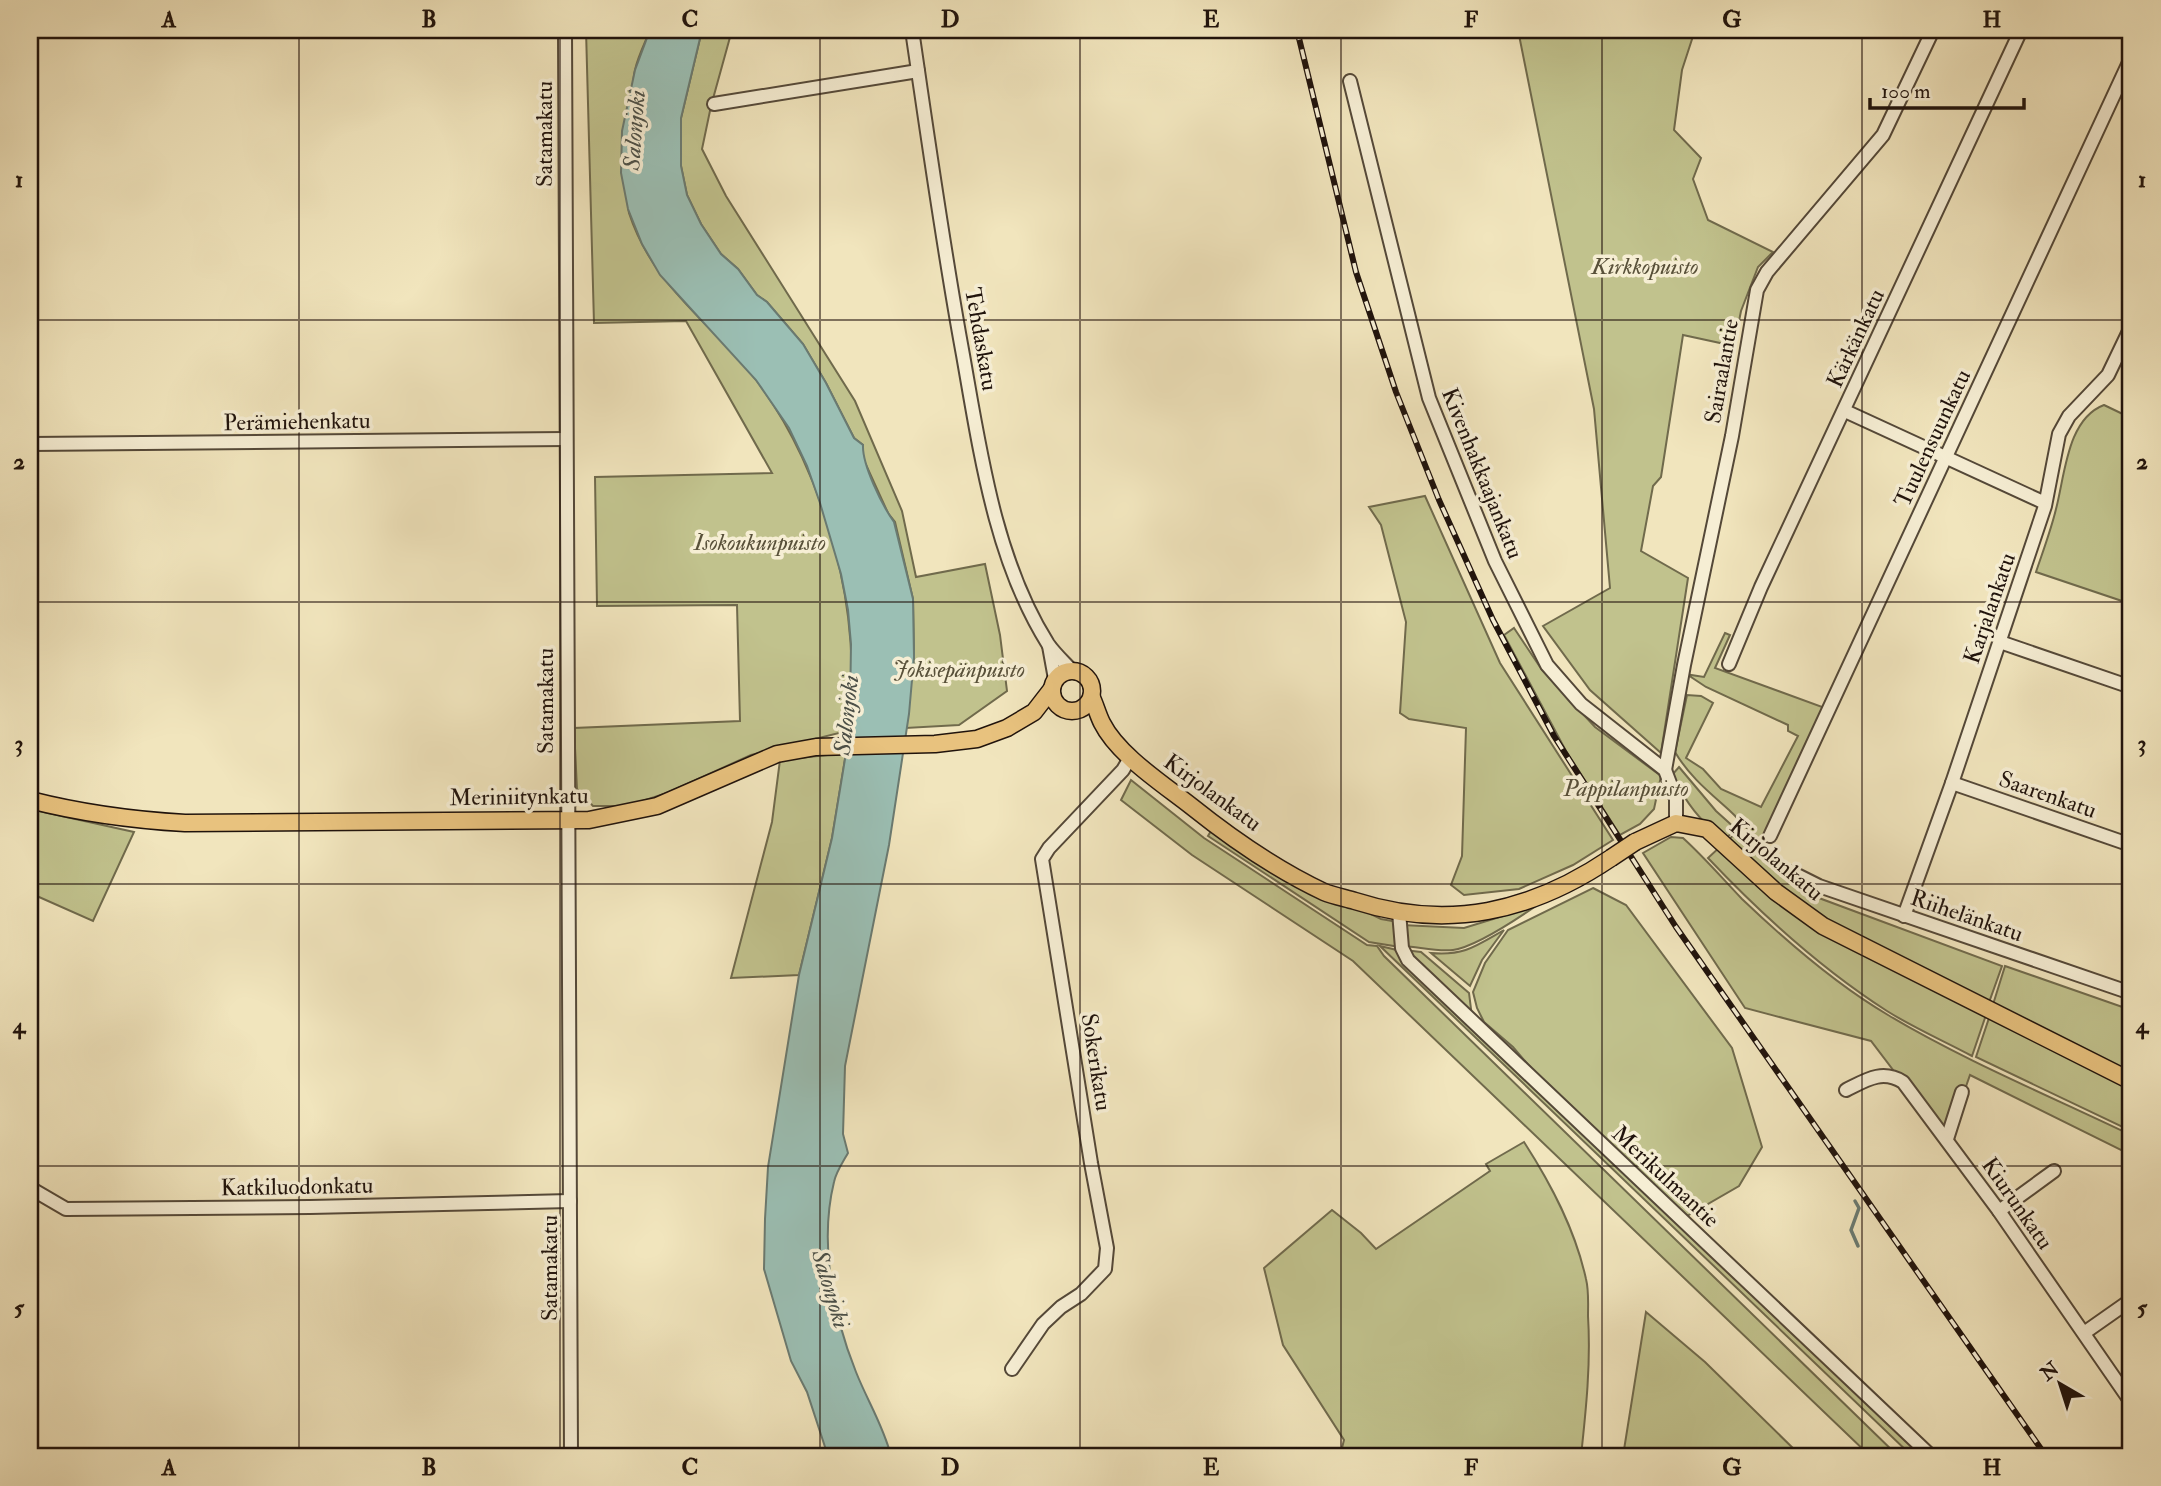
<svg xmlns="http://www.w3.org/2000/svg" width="2161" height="1486" font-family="'IM FELL Double Pica',serif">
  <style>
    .green { fill: #c1c28d; stroke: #706a4c; stroke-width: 2 }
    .water { fill: #9bbfb4; stroke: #6a7a71; stroke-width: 2 }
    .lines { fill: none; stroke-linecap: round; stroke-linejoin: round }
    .stream { stroke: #6a7a71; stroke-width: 3.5 }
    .minor-casing { stroke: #544838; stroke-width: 16 }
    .major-casing { stroke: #20130c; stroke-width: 19 }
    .minor { stroke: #f6eed4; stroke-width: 12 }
    .major { stroke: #e8c27e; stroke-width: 16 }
    .rail-casing { stroke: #20130c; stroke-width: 6 }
    .rail { stroke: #f6eed4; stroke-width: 3.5; stroke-dasharray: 10; stroke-linecap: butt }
    .major-bridge-casing { stroke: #20130c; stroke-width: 19; stroke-linecap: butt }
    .major-bridge { stroke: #e8c27e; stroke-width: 16 }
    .grid { fill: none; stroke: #20130c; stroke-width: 2; stroke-opacity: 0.55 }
    .labels { text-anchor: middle; stroke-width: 7; stroke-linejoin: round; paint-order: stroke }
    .street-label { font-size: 23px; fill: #20130c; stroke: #f6eed4 }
    .park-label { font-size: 23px; font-style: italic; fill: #585039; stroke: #f6eed4 }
    .water-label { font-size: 24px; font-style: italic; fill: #4b4f47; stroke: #f6eed4 }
    .neatline { fill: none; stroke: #20130c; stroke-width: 2.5 }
    .grid-label { font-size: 23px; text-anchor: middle; font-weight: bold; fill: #20130c }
  </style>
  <rect width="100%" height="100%" fill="#f1e5bd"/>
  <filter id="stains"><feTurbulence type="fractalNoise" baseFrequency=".00286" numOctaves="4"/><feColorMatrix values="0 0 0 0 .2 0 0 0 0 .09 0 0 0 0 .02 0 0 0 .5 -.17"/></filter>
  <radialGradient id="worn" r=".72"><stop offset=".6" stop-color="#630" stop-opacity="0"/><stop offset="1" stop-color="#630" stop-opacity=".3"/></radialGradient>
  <g class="green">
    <path d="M586 30H650C645 43 638 56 635 70 632 81 633 95 633 107 632 131 630 156 629 181 629 191 626 203 629 213 653 287 711 322 756 380 825 470 866 619 847 731L751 755 667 793 627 806H593L577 789 574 728 740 721 737 605 597 606 595 477 772 473 686 321 594 323Z"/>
    <path d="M702 30H732L711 106 702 149 726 196 855 401 902 511 916 577 985 564 1000 635 1007 691 959 725 906 728 914 657 913 599 895 522 888 513 862 456 863 445 854 438 826 383 803 344 767 302 757 295 738 269 721 254 701 224 687 195 681 166V118Z"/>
    <path d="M1518 30H1695L1682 70 1674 130 1701 158 1693 179 1708 220 1773 252 1758 267 1741 311 1734 346 1683 335 1661 477 1653 486 1641 551 1688 578 1661 753 1590 690 1543 626 1610 588 1594 409Z"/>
    <path d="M2104 405 2131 418V604L2036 572C2043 551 2051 530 2056 509 2065 475 2067 419 2104 405Z"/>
    <path d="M1425 496 1500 663 1613 840 1573 865 1519 889 1464 895 1451 885 1462 856 1466 728 1409 719 1400 713 1406 622 1381 525 1369 507Z"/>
    <path d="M1514 628 1542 670 1595 727 1661 776 1654 809 1640 824 1620 835 1566 751 1504 635Z"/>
    <path d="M1725 633 1730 635 1715 668 1825 708 1767 835 1760 843C1750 832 1740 820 1729 810 1709 792 1689 776 1675 752L1687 695 1701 696 1713 703 1686 758 1703 769 1721 789 1761 807 1798 736 1788 731V725L1706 687 1691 677V675L1704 677Z"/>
    <path d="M846 753 832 838 799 975 731 978 772 822 780 760Z"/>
    <path d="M1679 767 1716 811 1736 829 1723 841C1698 817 1688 806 1672 775Z"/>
    <path d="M1131 780 1204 838 1367 945 1377 946 1384 956 1898 1456H1870L1353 961 1192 855 1121 800Z"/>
    <path d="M30 809 134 832 93 921 30 893Z"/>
    <path d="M1214 826 1305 882 1381 919 1398 922 1400 947 1369 942 1208 836Z"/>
    <path d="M1738 831 1819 898 2002 966 1987 1008 1824 925 1725 843Z"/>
    <path d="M1671 837 1683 838C1704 857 1722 878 1742 899 1786 941 1835 984 1888 1015 1965 1061 2050 1096 2131 1135V1155L1970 1075 1947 1141 1871 1041 1745 1008 1643 853Z"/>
    <path d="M1723 844 1777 895 1987 1012 1972 1056C1944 1041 1914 1028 1887 1011 1820 968 1762 915 1708 858Z"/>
    <path d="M1593 888 1626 905 1732 1048 1762 1147 1739 1186 1687 1216 1542 1081 1513 1047 1484 1022 1477 1008 1473 992 1485 963 1508 930Z"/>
    <path d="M1536 906C1517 919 1475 947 1453 950 1438 952 1419 947 1404 946L1402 925 1464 928Z"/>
    <path d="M1504 930 1482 960 1470 986 1431 953C1464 956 1476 946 1504 930Z"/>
    <path d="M1380 946 1401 951 1926 1456H1912Z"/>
    <path d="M1404 950 1421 952 1469 993 1472 1017Z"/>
    <path d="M2005 966 2131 1010V1079L1991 1011Z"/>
    <path d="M1990 1015 2131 1084V1131L1976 1057Z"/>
    <path d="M1524 1142C1551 1184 1575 1229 1586 1279 1589 1291 1588 1304 1588 1316 1591 1363 1586 1410 1581 1456H1340L1344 1440 1283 1345 1264 1268 1332 1210 1361 1233 1376 1249 1490 1171 1486 1164Z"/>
    <path d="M1646 1312 1705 1362 1801 1456H1623Z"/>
  </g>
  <path class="water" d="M650 30H702L681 118V166L687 195 701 224 721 254 738 269 757 295 767 302 803 344 826 383 854 438 863 445C862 465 882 505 894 522L913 599 914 657 909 714 889 845 845 1066 843 1134 848 1153C843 1162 836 1172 834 1182 819 1243 833 1315 856 1372 867 1400 884 1427 891 1456H828L807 1392 791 1361 764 1269 765 1219 768 1167 799 975 832 838 846 753 850 711 851 644 848 610 841 574 820 503 807 466 789 428 756 380 660 275 642 244 628 209 621 173 622 131 635 70Z"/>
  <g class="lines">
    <path class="stream" d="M1855 1201 1859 1208 1851 1230 1858 1246"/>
    <g class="minor-casing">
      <g id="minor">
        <path d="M565 30 571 1456"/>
        <path d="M912 30C928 138 943 247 963 355 980 451 995 560 1048 644 1055 654 1065 663 1073 672"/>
        <path d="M2120 30 2131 35"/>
        <path d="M1350 81 1429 398 1495 561 1547 665 1581 704 1665 770 1676 799V823"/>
        <path d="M714 104 918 71"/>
        <path d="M1845 411 2045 503"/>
        <path d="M30 444 566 439"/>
        <path d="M2000 642 2131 687"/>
        <path d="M1049 646 1055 679"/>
        <path d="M1729 664 1761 587 2021 30"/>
        <path d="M1665 770 1684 665 1732 436 1757 290 1767 272 1883 135 1933 30"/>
        <path d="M1952 783 2131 845"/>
        <path d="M1770 836 2131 58"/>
        <path d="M1791 872 1819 886 2131 993"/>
        <path d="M1399 912 1402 948 1408 960 1931 1456"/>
        <path d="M1904 916 1952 783 2045 506 2059 434 2069 416 2108 375 2131 327"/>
        <path d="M1846 1090C1866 1080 1882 1069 1903 1082L1999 1211 2131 1402"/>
        <path d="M1947 1139 1962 1092"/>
        <path d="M30 1188 66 1209 310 1207 570 1201"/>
        <path d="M1999 1211 2054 1171"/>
        <path d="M2084 1333 2131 1300"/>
        <path d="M1012 1369 1043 1324 1061 1307 1081 1294 1105 1269 1107 1248 1091 1163 1042 859 1049 848 1123 770 1130 758"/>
      </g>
    </g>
    <g class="major-casing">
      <g id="major">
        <circle cx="1072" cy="691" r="20"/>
        <path d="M1092 698C1096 707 1098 715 1102 723 1118 755 1163 784 1191 806 1231 838 1277 870 1324 892 1334 896 1345 898 1355 901 1448 931 1531 912 1611 858"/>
        <path d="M30 800C81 813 132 820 185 823L589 820 657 806 777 754 816 747 935 744 977 739 1007 728 1034 712 1051 690"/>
        <path d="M1635 842 1676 823 1707 829 1776 892 1823 926 2131 1081"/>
      </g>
    </g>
    <use href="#minor" class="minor"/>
    <use href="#major" class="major"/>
    <g class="rail-casing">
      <path id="rail" d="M1297 30 1356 272 1396 392 1439 500 1493 620 1554 736 1676 927 2046 1456"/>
    </g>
    <use href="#rail" class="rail"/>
    <g class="major-bridge-casing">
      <path id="major-bridge" d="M1611 858 1635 842"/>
    </g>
    <use href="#major-bridge" class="major-bridge"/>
  </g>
  <path class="grid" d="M299 30V1456M560 30V1456M820 30V1456M1080 30V1456M1341 30V1456M1602 30V1456M1862 30V1456M30 320H2131M30 602H2131M30 884H2131M30 1166H2131"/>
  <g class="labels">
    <g class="street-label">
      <text transform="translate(544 134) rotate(-90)" y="8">Satamakatu</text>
      <text transform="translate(1855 338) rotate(-65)" y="8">Kärkänkatu</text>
      <text transform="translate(982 339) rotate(80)" y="8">Tehdaskatu</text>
      <text transform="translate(1721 371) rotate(-80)" y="8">Sairaalantie</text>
      <text transform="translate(297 421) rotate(-1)" y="8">Perämiehenkatu</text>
      <text transform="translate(1932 438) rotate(-65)" y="8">Tuulensuunkatu</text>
      <text transform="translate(1483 473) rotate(68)" y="8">Kivenhakkaajankatu</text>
      <text transform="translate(1989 608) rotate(-71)" y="8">Karjalankatu</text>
      <text transform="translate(545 701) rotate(-90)" y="8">Satamakatu</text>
      <text transform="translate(1213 792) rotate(36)" y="8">Kirjolankatu</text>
      <text transform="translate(2048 794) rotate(19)" y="8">Saarenkatu</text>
      <text transform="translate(519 796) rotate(-1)" y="8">Meriniitynkatu</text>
      <text transform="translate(1777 859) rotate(40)" y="8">Kirjolankatu</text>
      <text transform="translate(1967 915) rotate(19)" y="8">Riihelänkatu</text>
      <text transform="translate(1097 1062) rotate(81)" y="8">Sokerikatu</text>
      <text transform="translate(1666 1176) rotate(43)" y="8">Merikulmantie</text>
      <text transform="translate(297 1186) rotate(-1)" y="8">Katkiluodonkatu</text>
      <text transform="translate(2018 1203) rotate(55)" y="8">Kiurunkatu</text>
      <text transform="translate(549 1268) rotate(-90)" y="8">Satamakatu</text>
    </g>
    <g class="park-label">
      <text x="1645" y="274">Kirkkopuisto</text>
      <text x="760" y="550">Isokoukunpuisto</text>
      <text x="959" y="677">Jokisepänpuisto</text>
      <text x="1626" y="796">Pappilanpuisto</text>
    </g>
    <g class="water-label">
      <text transform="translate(634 130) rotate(-86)" y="8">Salonjoki</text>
      <text transform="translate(846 715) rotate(-84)" y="8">Salonjoki</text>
      <text transform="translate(831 1289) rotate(73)" y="8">Salonjoki</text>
    </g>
  </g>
  <rect width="2161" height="1486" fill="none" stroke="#f1e5bd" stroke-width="77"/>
  <g transform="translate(2060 1384) rotate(321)" stroke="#f6eed4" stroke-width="5" paint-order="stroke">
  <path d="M0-5L12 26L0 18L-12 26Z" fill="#20130c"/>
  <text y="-10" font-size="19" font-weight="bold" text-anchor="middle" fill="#20130c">N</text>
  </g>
  <path d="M1870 98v10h154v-10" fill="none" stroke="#20130c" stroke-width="3.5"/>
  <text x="1881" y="98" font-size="21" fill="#20130c" stroke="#f6eed4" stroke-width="5" paint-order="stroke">100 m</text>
  <rect x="38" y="38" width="2084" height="1410" class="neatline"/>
  <g class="grid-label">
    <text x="169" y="27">A</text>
    <text x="429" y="27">B</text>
    <text x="690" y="27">C</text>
    <text x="950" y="27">D</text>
    <text x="1211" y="27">E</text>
    <text x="1471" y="27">F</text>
    <text x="1732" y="27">G</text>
    <text x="1992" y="27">H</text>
    <text x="19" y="187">1</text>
    <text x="2142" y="187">1</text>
    <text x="19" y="469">2</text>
    <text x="2142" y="469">2</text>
    <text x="19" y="751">3</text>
    <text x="2142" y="751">3</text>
    <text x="19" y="1033">4</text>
    <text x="2142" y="1033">4</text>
    <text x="19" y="1315">5</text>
    <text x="2142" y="1315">5</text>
    <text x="169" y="1475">A</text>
    <text x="429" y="1475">B</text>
    <text x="690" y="1475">C</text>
    <text x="950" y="1475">D</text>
    <text x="1211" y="1475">E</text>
    <text x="1471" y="1475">F</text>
    <text x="1732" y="1475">G</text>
    <text x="1992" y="1475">H</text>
  </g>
  <rect width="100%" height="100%" filter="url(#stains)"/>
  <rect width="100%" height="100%" fill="url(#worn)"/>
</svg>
